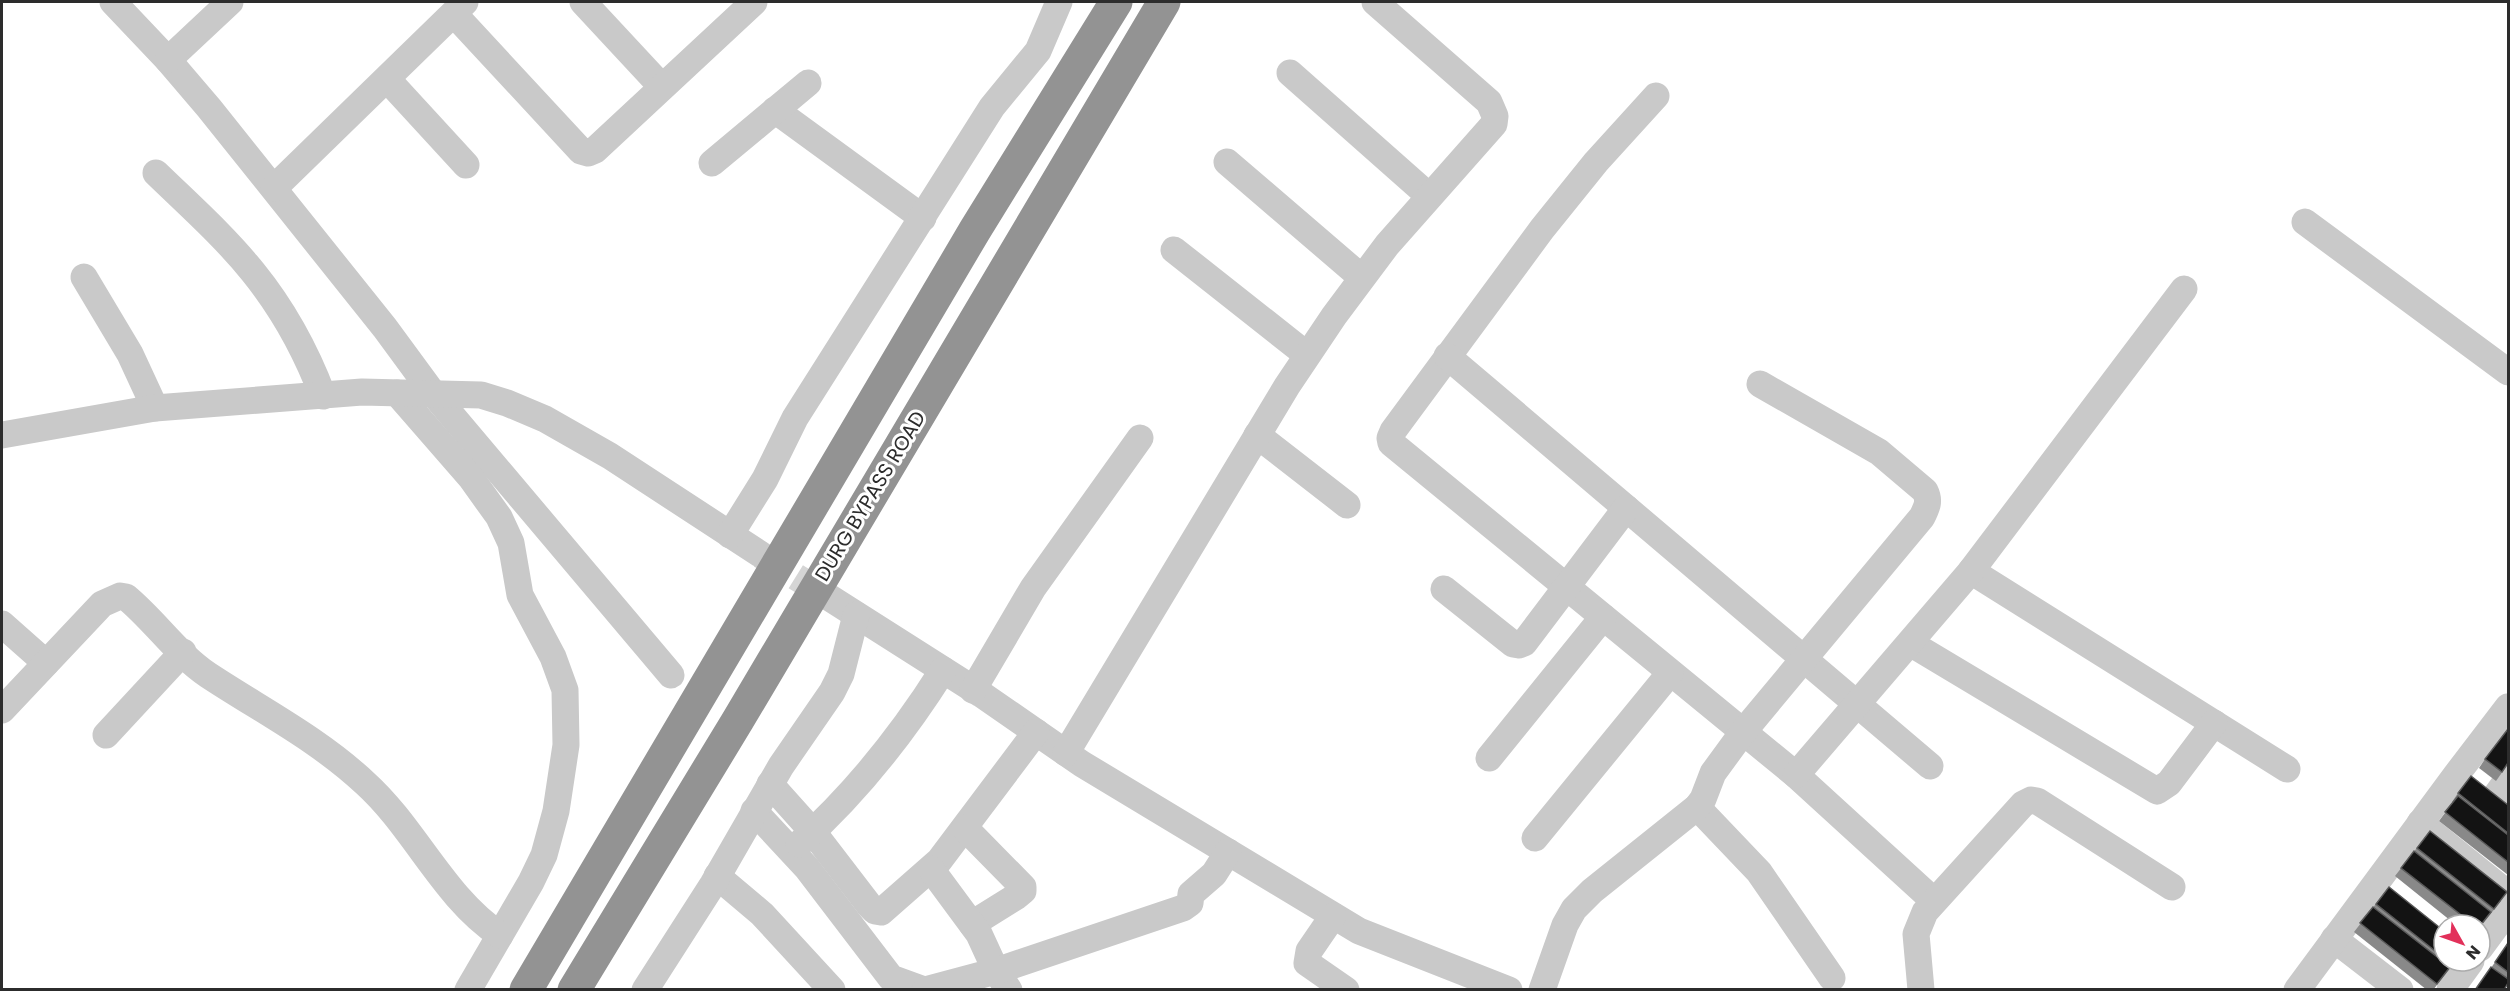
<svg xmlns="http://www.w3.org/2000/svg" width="2510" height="991" font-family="Poppins,sans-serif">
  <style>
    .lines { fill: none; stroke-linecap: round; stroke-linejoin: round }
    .minor-tunnel { stroke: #d5d5d5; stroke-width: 27; stroke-dasharray: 27 14; stroke-linecap: butt }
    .minor { stroke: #c9c9c9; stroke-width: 27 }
    .highway { stroke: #939393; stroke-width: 33 }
    .wall { fill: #898989 }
    .building { fill: #131313; stroke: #5a5a5a; stroke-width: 1.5 }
    .labels { text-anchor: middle; stroke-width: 6; stroke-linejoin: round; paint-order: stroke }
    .street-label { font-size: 20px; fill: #2c2c2c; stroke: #fff }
  </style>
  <rect width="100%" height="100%" fill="#fff"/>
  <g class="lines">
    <path class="minor-tunnel" d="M761 555 830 598"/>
    <g class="minor">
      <path d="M113 2 168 60 209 108 385 328 432 392 671 675"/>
      <path d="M583 2 662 87"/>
      <path d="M454 14 581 151 588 153 595 150 754 2"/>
      <path d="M168 60 230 2"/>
      <path d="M1290 73 1429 196"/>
      <path d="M387 79 466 165"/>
      <path d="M1656 96 1596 162 1542 229 1393 431 1390 438 1391 443 1796 775 1934 901"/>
      <path d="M775 110 923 218"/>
      <path d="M1227 162 1361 277"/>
      <path d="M712 163 808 83"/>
      <path d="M156 173C189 205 224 236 253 272 283 309 306 351 323 396"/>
      <path d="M274 188 465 2"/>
      <path d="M2305 222 2508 372"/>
      <path d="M1174 250 1307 355"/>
      <path d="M84 277 130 354 155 408"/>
      <path d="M1447 356 1930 766"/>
      <path d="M397 393 471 478 499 517 511 543 520 595 553 657 565 690 566 745 556 811 544 855 531 882 468 990"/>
      <path d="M2 435 155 408 362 392 481 395 507 403 545 419 610 456 760 554"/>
      <path d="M1257 435 1347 505"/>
      <path d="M730 535 765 479 795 418 992 107 1038 51 1059 2"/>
      <path d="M1971 571 2287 769"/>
      <path d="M1444 589 1513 644 1519 645 1524 643 1626 508"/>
      <path d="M830 598 981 694 1082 764 1359 931 1509 990"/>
      <path d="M2 624 46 663"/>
      <path d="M1910 643 2157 791 2169 783 2214 723"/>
      <path d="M973 690 1033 588 1140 438"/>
      <path d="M2 710 102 604 120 596 126 597C155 621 177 654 208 675 261 710 318 739 365 783 415 828 443 897 500 935"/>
      <path d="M106 735 183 652"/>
      <path d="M1066 753 1287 386 1334 316 1387 245 1494 124 1495 116 1489 102 1375 2"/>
      <path d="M1489 758 1603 617"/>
      <path d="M1796 775 1971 571 2184 289"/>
      <path d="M770 784 813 832 869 905 875 911 881 912 939 861 1036 732"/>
      <path d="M2495 797 2508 779"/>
      <path d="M1697 807 1759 872 1832 978"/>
      <path d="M754 811 807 868 891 978 924 990"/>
      <path d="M2420 823 2508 894"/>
      <path d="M965 828 1023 887V891L1017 896 972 924"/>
      <path d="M1535 838 1670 673"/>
      <path d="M799 844C856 793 902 735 943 670"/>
      <path d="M931 869 979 934 996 971 1009 990"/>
      <path d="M717 876 762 914 832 990"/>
      <path d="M1333 916 1309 951 1307 963 1346 990"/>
      <path d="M2334 939 2400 990"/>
      <path d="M2480 948 2508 910"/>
      <path d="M645 990 713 884 781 766 832 692 841 674 856 615"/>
      <path d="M925 990 996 971 1183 908 1190 903 1191 894 1214 874 1228 852"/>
      <path d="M1542 990 1565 925 1574 909 1592 891 1697 807 1703 799 1713 773 1743 732 1922 517C1927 507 1930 501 1925 491L1879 452 1760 384"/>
      <path d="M1921 990 1916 934 1925 912 2023 804 2031 800 2037 801 2172 887"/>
      <path d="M2297 990 2456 775 2508 707"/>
      <path d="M2450 990 2471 961"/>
    </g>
    <g class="highway">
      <path d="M526 990 975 230 1116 2"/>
      <path d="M574 990 738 720 1164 2"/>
    </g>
  </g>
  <g class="wall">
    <path d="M2485 759 2508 764 2496 781 2479 768Z"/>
    <path d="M2458 793 2508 805V875L2439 821 2453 802H2452Z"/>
    <path d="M2430 831 2501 901 2480 927V925H2456L2395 876Z"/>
    <path d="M2389 887 2444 931V961H2456L2433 990H2427L2354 932Z"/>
    <path d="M2508 943V983L2489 971Z"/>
  </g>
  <g class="building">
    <path d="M2508 729V763L2502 772 2485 759Z"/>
    <path d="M2471 776 2508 805V833L2458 793Z"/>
    <path d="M2458 796 2508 835V862L2445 812Z"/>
    <path d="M2430 831 2507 892 2494 909 2417 848Z"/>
    <path d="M2414 851 2491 912 2480 926V925H2474L2401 868Z"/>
    <path d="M2389 887 2444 931V958L2376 904Z"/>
    <path d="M2373 907 2450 967 2437 984 2360 923Z"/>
    <path d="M2508 943V972L2495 962Z"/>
    <path d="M2448 961H2455L2453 965Z"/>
    <path d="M2491 967 2508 979V983L2504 990H2475Z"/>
  </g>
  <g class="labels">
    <g class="street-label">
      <text transform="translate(870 496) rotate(-59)" y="7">DURG BYPASS ROAD</text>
    </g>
  </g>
  <rect width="2510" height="991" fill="none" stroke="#2c2c2c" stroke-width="6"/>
  <g transform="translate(2462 943) rotate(130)"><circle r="28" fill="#ffffff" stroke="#ababab" stroke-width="1.5"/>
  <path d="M0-4.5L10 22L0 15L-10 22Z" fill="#e2305a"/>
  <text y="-9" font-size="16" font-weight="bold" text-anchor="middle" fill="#2c2c2c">N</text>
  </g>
</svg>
